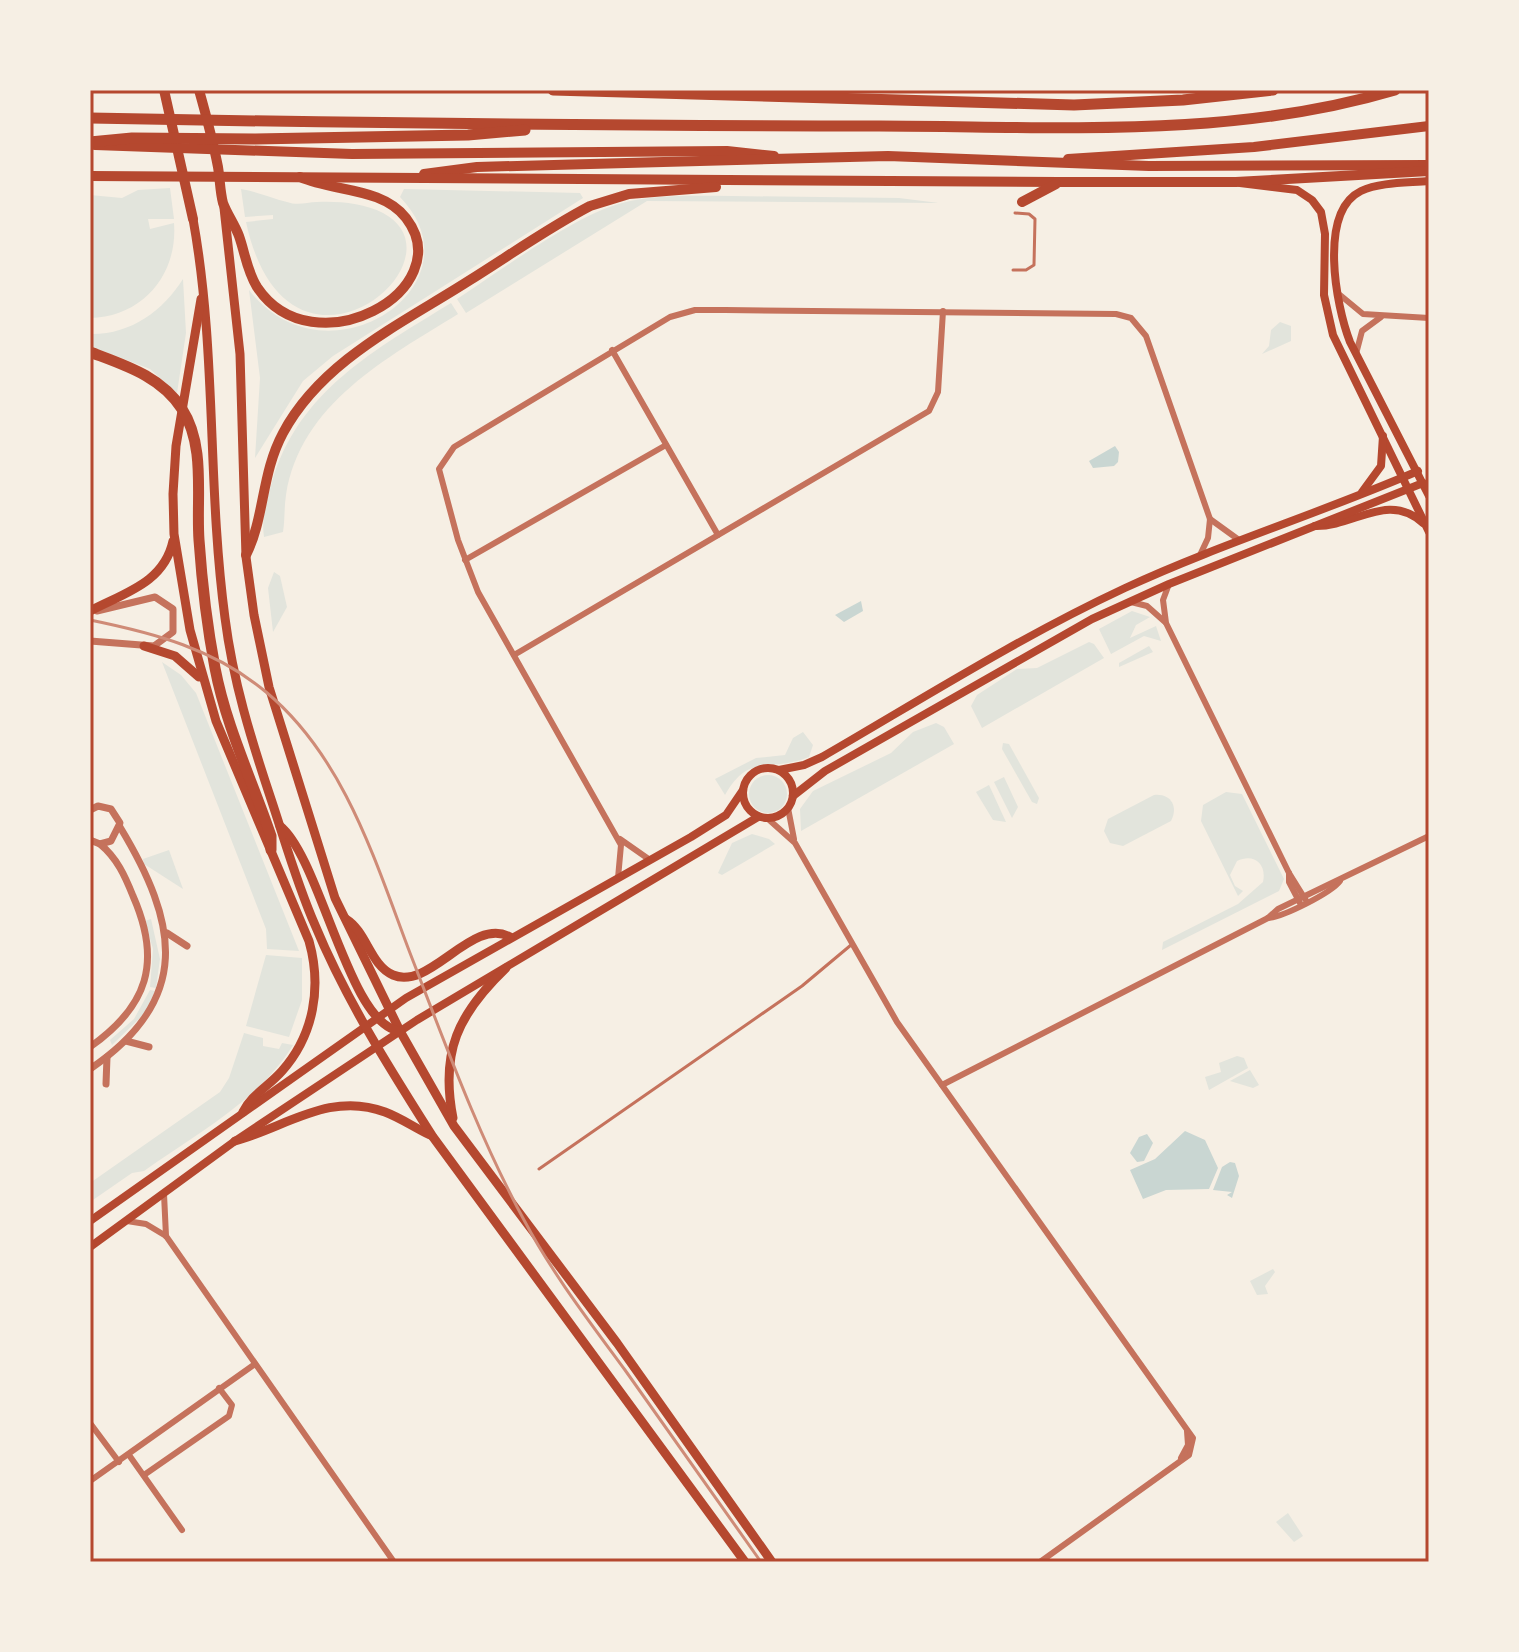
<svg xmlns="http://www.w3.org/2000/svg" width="1519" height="1652" font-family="Quicksand,sans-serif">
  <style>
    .green { fill: #e2e4dc }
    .water { fill: #c9d6d2 }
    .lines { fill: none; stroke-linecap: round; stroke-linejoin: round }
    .service { stroke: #c5725c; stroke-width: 3 }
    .minor { stroke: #c5725c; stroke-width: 6 }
    .tertiary { stroke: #c5725c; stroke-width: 7 }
    .secondary { stroke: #b5482f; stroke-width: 8 }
    .primary { stroke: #b5482f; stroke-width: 9 }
    .trunk { stroke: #b5482f; stroke-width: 10 }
    .motorway { stroke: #b5482f; stroke-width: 11 }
    .rail { stroke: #cf8b77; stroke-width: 3 }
    .neatline { fill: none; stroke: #b5482f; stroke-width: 3 }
  </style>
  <rect width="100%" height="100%" fill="#f6efe4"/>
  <g class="green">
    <path d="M170 188 174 219H148L150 229 174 223C178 274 143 317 90 318V195L122 198 138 190Z"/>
    <path d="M241 189C258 192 271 198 287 202 298 206 307 202 317 202 338 201 364 203 383 213 471 260 287 412 246 222L273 219V215L245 217Z"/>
    <path d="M404 189 580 193 583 198 333 356 303 381 255 458 260 378 249 290C326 390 485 285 400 197Z"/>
    <path d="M732 196 899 198 939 203 647 201 466 313 457 299C500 271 575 215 622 203 657 194 695 196 732 196Z"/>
    <path d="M183 279 186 333 177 393 150 369 90 346V334C130 335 163 311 183 279Z"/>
    <path d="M451 303 458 314C387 358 300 404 286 495 284 508 285 520 283 532L264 537C261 518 267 500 272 482 298 391 376 349 451 303Z"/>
    <path d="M1280 322 1291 326V341L1262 354 1269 346 1271 330Z"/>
    <path d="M274 572 280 576 287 607 273 632 268 588Z"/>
    <path d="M1132 611 1150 617 1136 625 1130 638 1156 626 1161 641 1144 636 1111 654 1099 629Z"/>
    <path d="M1089 642 1094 644 1104 658 982 728 971 706 977 695 1017 669 1037 668Z"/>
    <path d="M1149 646 1153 652 1119 667V663Z"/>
    <path d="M162 662 181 675 196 693 299 951 267 949 266 929Z"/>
    <path d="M936 723 944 727 954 744 801 831 800 809 813 791 891 753 913 732Z"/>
    <path d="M803 732 813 745 809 757C770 773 749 752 725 795L715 779 756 758 785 755 793 738Z"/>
    <path d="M1003 743 1009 744 1039 798 1037 804 1032 802 1002 749Z"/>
    <circle cx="768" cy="794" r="19"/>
    <path d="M1004 777 1018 807 1012 818 994 782Z"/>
    <path d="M989 785 1006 822 993 820 976 792Z"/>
    <path d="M1226 792 1242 794 1284 879 1279 891 1162 950 1163 942 1238 904 1263 882C1267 864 1254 853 1237 861L1230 875 1235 886 1243 891 1238 896 1201 821 1203 805Z"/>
    <path d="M1154 795C1170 793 1179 806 1171 821L1123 846 1110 843 1104 831 1108 819Z"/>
    <path d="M752 834 769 839 775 844 722 875 718 873 732 843Z"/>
    <path d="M169 850 183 889 144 864 143 859Z"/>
    <path d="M151 919 160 959 156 988 150 987 153 949 145 921Z"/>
    <path d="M266 955 302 958V1000L289 1037 246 1026Z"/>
    <path d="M150 990 155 991 145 1013 112 1045 110 1040 134 1019Z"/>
    <path d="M244 1033 263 1038V1046L279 1049 282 1043 293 1045C259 1101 196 1134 144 1171L132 1173 90 1202V1183L220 1092 229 1078Z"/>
    <path d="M1237 1056 1244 1058 1248 1068 1209 1090 1205 1077 1221 1072 1219 1063Z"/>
    <path d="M1250 1070 1259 1085 1253 1088 1230 1081Z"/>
    <path d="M1273 1269 1275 1272 1265 1286 1268 1294 1257 1295 1250 1281Z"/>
    <path d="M1288 1513 1303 1536 1294 1542 1276 1522Z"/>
  </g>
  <g class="water">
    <path d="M1115 446 1119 452 1118 462 1114 466 1093 468 1089 461Z"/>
    <path d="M861 601 863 611 844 622 835 615Z"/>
    <path d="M1185 1131 1205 1140 1218 1168 1209 1189 1166 1190 1143 1199 1130 1170 1155 1159Z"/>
    <path d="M1147 1134 1153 1143 1144 1161 1137 1162 1130 1153 1139 1137Z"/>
    <path d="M1230 1162 1235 1163 1239 1176 1232 1198 1227 1195 1232 1192 1213 1190 1222 1167Z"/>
  </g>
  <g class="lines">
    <g class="service">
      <path d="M1013 270H1026L1034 265 1035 219 1029 214 1015 213"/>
      <path d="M539 1169 802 986 851 945"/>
    </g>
    <g class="minor">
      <path d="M1340 295 1363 314 1429 318"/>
      <path d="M612 350 718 535"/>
      <path d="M1356 354 1362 331 1381 317"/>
      <path d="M1210 519 1239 540"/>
      <path d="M465 560 666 445"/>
      <path d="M1169 584 1163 600 1166 623 1289 873 1307 902"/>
      <path d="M1131 602 1147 606 1165 622"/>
      <path d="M514 655 929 411 938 392 943 311"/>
      <path d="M788 808 794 839"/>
      <path d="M767 818 795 843 897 1022 1193 1438 1189 1455 1040 1562"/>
      <path d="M620 839 650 860"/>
      <path d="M1289 873V882L1300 903"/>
      <path d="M618 878 621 845 478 592 458 540 439 469 454 447 670 317 695 310H725L1116 314 1131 318 1146 336 1210 519 1208 538 1200 555"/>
      <path d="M1268 918C1283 917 1331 893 1340 881"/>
      <path d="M942 1085 1268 918 1278 909 1429 836"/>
      <path d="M164 1194 166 1236"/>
      <path d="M127 1221 146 1224 166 1236 394 1562"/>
      <path d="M90 1423 119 1462"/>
      <path d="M129 1455 182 1530"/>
      <path d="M1181 1458 1188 1445 1187 1431"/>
      <path d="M144 1475 229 1416 232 1405 219 1388"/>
      <path d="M90 1481 255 1364"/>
    </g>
    <g class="tertiary">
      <path d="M90 641 154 646 173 632V609L155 597 97 611"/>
      <path d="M90 810 98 806 111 809 120 823 111 841 100 844 90 840"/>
      <path d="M167 933 187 946"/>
      <path d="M126 1041 149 1047"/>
      <path d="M90 1047C148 1006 162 962 133 896 125 876 117 858 100 844"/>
      <path d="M90 1069C193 999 178 923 120 827"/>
      <path d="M106 1084 107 1057"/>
    </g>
    <g class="secondary">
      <path d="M1429 181C1408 183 1380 182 1361 191 1318 212 1336 306 1350 342L1429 496"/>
      <path d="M1240 183 1297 190 1312 200 1321 212 1325 234 1324 295 1333 335 1429 532"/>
      <path d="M1362 492 1381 466 1383 436"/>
      <path d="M1315 526C1354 527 1388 491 1423 523"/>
      <circle cx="768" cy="793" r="25"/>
      <path d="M779 770 804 765 822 757C922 699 1020 637 1125 588 1220 544 1321 513 1418 471"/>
      <path d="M793 796 825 771 1092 619 1169 584 1423 483"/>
      <path d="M90 1221 406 998 691 837 726 815 743 790"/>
      <path d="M90 1247 235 1141 417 1020 758 817"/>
    </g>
    <g class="primary">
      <path d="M224 208 240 354 246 557 254 615 269 687 335 898 400 1031 454 1126 617 1343 772 1562"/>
      <path d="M193 219C217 351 207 485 225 618 233 681 251 739 271 799 285 841 297 884 315 925 346 1000 390 1069 433 1137L745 1562"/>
      <path d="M201 299 176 446 173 494 174 534 190 630 216 721 309 941C322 987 314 1035 282 1071 269 1086 251 1095 243 1112"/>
      <path d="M90 611C124 593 164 583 173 541"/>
      <path d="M144 646 175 656 199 677"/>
      <path d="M280 826C321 859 349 1026 400 1031"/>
      <path d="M346 919C367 932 370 965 393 975 430 991 472 916 510 937"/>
      <path d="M453 1118C440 1052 458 1014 506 968"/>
      <path d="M235 1141C286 1127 330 1091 385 1112 401 1118 415 1128 430 1135"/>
    </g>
    <g class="trunk">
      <path d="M164 90 193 219"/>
      <path d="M199 90C206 115 213 141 218 167 220 179 220 192 223 203 227 214 235 225 239 236 245 253 247 271 257 287 313 371 461 290 406 218 382 187 334 192 300 177"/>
      <path d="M95 145 352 154 727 151 774 156"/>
      <path d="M1068 159 1254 147 1429 126"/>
      <path d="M424 174 477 167 888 156 1149 166 1429 165"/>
      <path d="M90 176 1059 182H1236L1429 171"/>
      <path d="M1022 202 1056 184"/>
      <path d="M246 555C265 517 261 474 283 433 322 360 403 323 470 280 510 255 548 228 590 206L629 194 716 187"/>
    </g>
    <g class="motorway">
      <path d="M553 90 1074 105 1183 100 1273 90"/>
      <path d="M90 118C353 123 616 126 879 126 1052 126 1227 140 1395 90"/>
      <path d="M90 142 132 138 255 139 468 135 525 130"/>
      <path d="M90 352C124 365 161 376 182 409 206 446 196 498 199 540 202 583 207 626 215 668 226 726 252 780 271 836V850"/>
    </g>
    <path class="rail" d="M90 620C154 633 215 649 266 692 345 758 375 861 410 953 445 1043 478 1135 524 1220 552 1273 589 1321 625 1370 671 1434 716 1498 761 1562"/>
  </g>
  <rect width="1519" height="1652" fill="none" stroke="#f6efe4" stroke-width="184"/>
  <rect x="92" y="92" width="1335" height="1468" class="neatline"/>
</svg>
